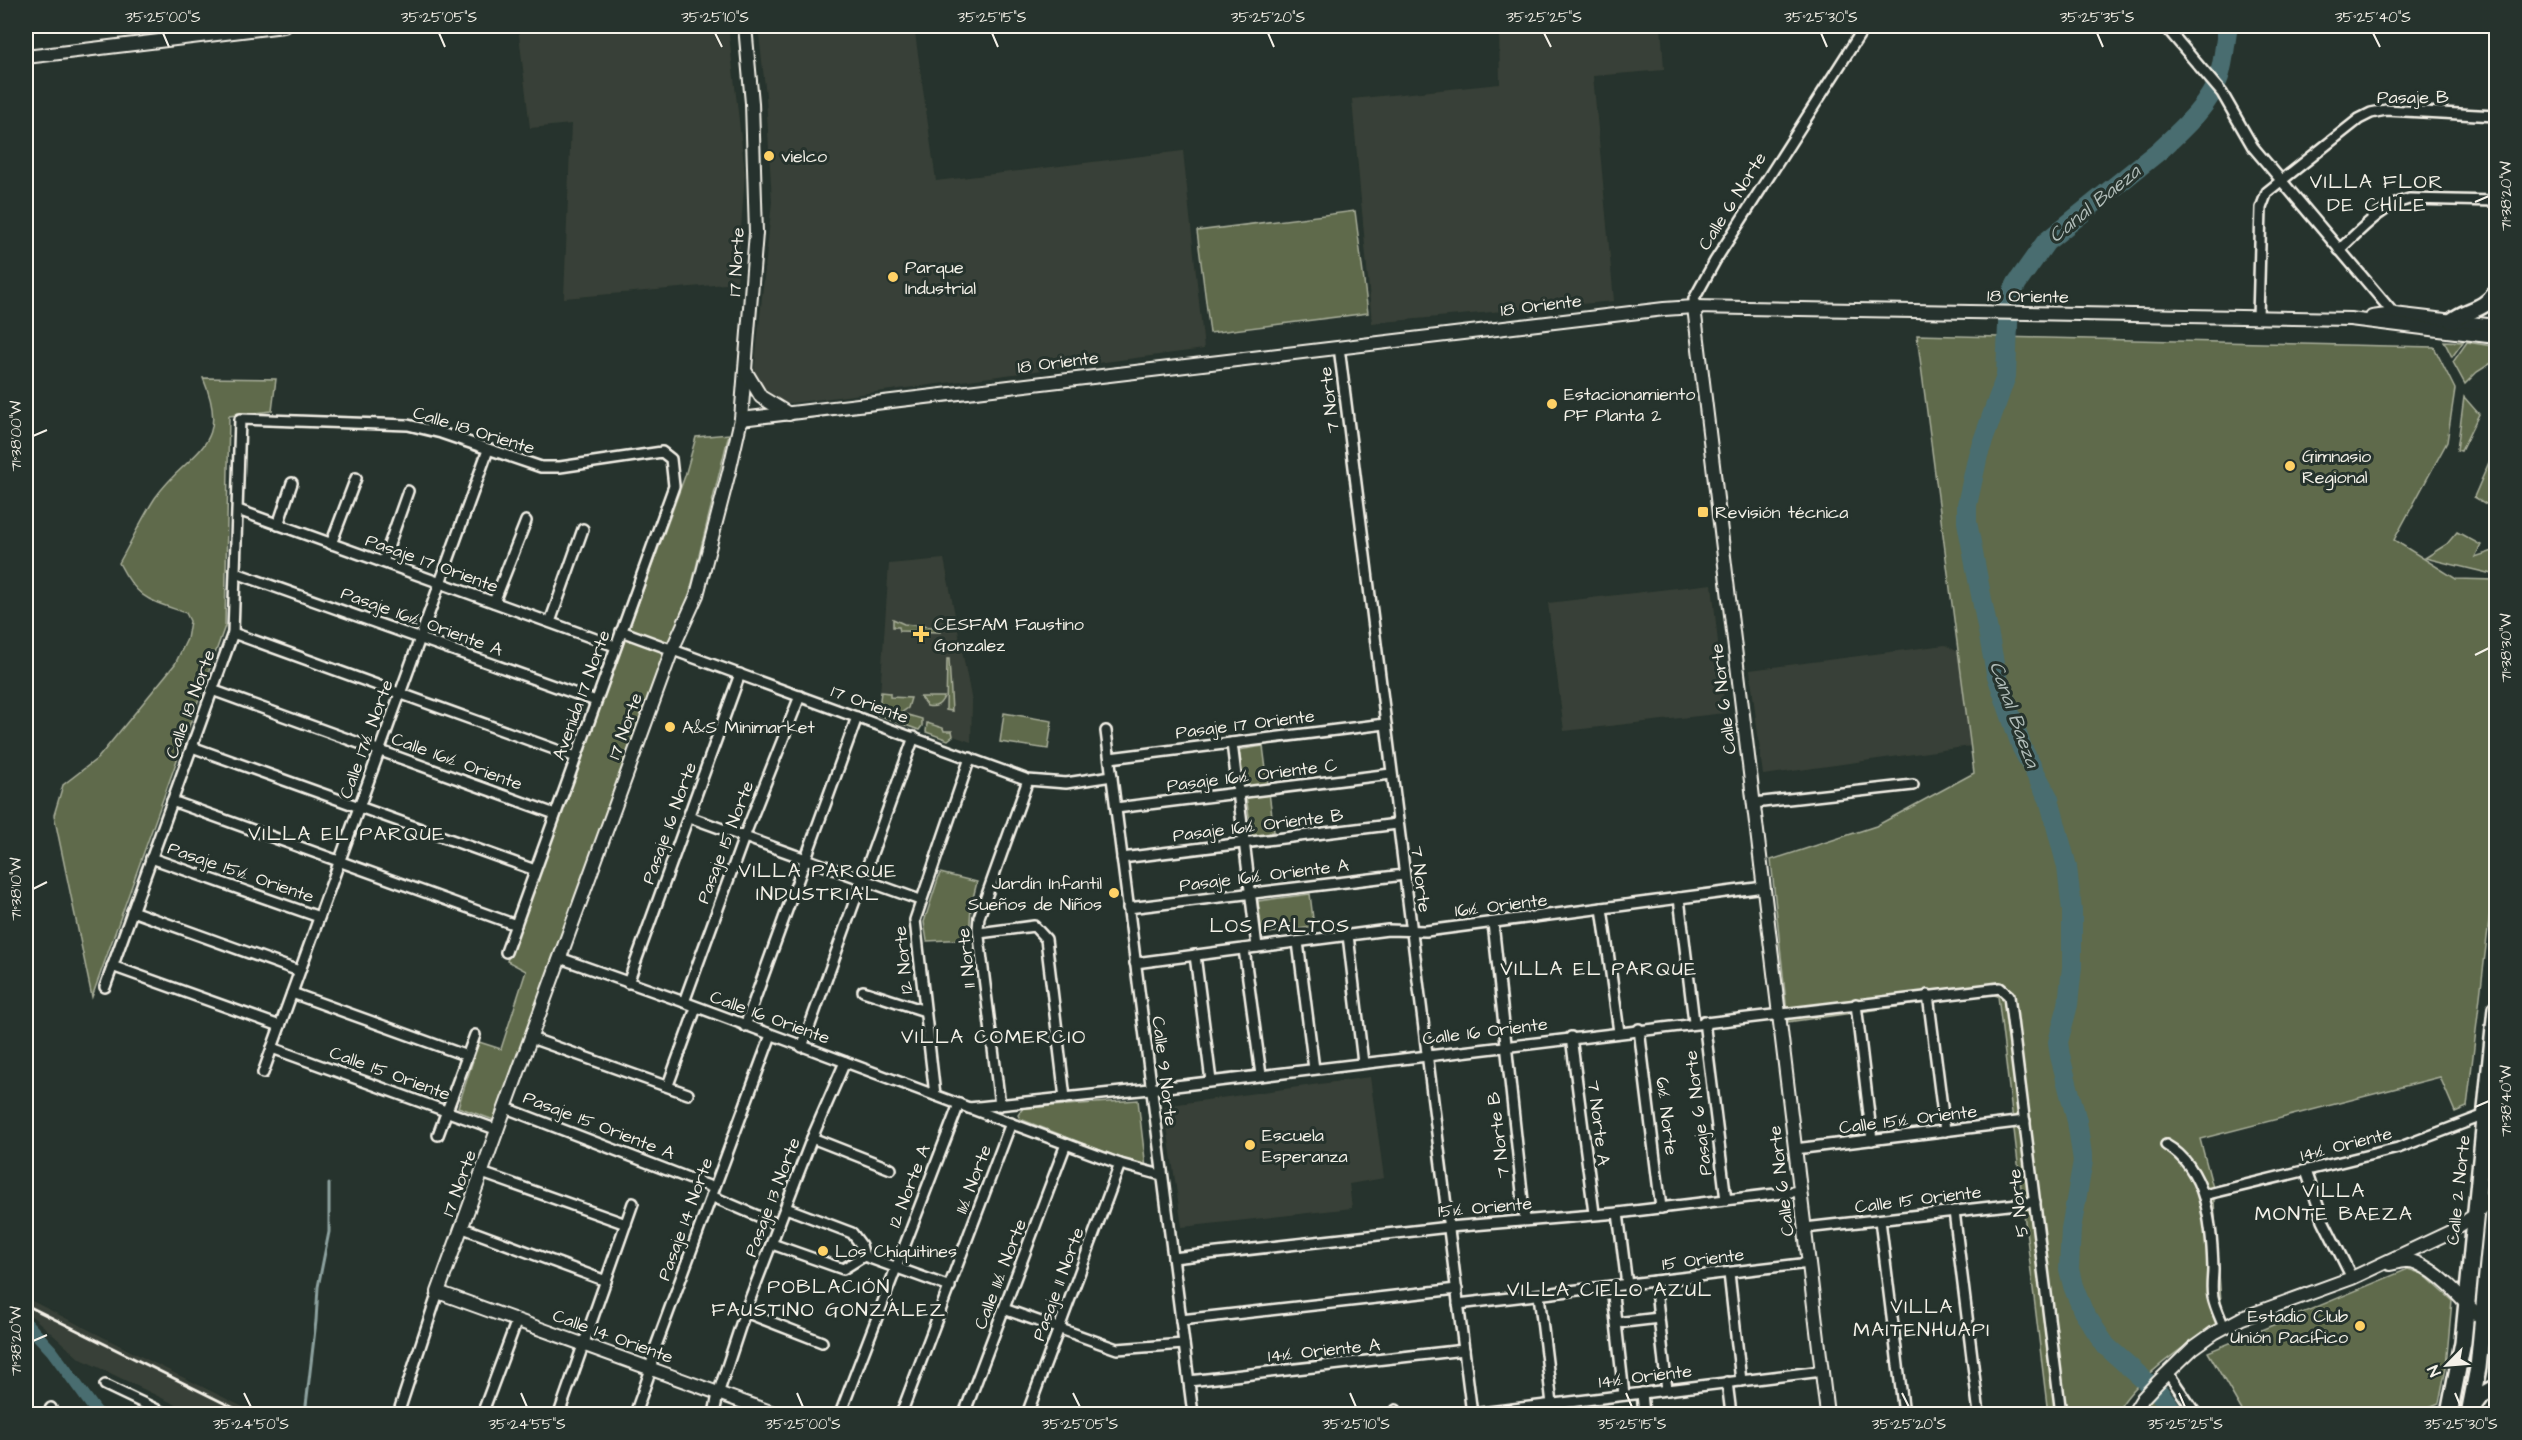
<svg xmlns="http://www.w3.org/2000/svg" width="2522" height="1440" font-family="'Architects Daughter',sans-serif">
  <style>
    .built { fill: #394137 }
    .green { fill: #5e6b4c; stroke: #a9ae9a; stroke-width: 1.5 }
    .lines { fill: none; stroke-linecap: round; stroke-linejoin: round }
    .stream { stroke: #8da29f; stroke-width: 3 }
    .canal { stroke: #496d6f; stroke-width: 12 }
    .river { stroke: #496d6f; stroke-width: 20 }
    .minor-casing { stroke: #f4f1e8; stroke-width: 14 }
    .tertiary-casing { stroke: #f4f1e8; stroke-width: 16 }
    .primary-casing { stroke: #f4f1e8; stroke-width: 20 }
    .minor { stroke: #26332d; stroke-width: 9 }
    .tertiary { stroke: #26332d; stroke-width: 12 }
    .primary { stroke: #26332d; stroke-width: 15 }
    .rail { stroke: #f4f1e8; stroke-width: 3 }
    .ticks { fill: none; stroke: #f4f1e8; stroke-width: 2 }
    .poi-dot { fill: #ffd166; stroke: #26332d; stroke-width: 2 }
    .labels { text-anchor: middle; stroke-width: 6; stroke-linejoin: round; paint-order: stroke }
    .street-label { font-size: 18px; fill: #f4f1e8; stroke: #26332d }
    .poi-label { font-size: 18px; fill: #f4f1e8; stroke: #26332d; text-anchor: start }
    .neighbourhood-label { font-size: 20px; letter-spacing: 1.5px; fill: #f4f1e8; stroke: #26332d }
    .water-label { font-size: 20px; font-style: italic; fill: #b0bcb8; stroke: #26332d }
    .neatline { fill: none; stroke: #f4f1e8; stroke-width: 2 }
    .ticks-label { font-size: 15px; text-anchor: middle; fill: #f4f1e8 }
  </style>
  <rect width="100%" height="100%" fill="#26332d"/>
  <filter id="ink" filterUnits="userSpaceOnUse"><feTurbulence type="fractalNoise" baseFrequency=".0167" numOctaves="2"/><feDisplacementMap in="SourceGraphic" scale="12" xChannelSelector="R" yChannelSelector="G"/><feConvolveMatrix kernelMatrix="1 2 1 2 8 2 1 2 1" color-interpolation-filters="sRGB"/></filter>
  <g filter="url(#ink)">
    <g class="built">
      <path d="M518 26H728L745 173 737 283 564 298 571 124 530 128Z"/>
      <path d="M758 26H914L936 181 1183 151 1204 349 784 404 764 393 754 374 772 202 766 95Z"/>
      <path d="M1499 26H1661L1664 70 1593 76 1614 301 1372 323 1352 99 1500 84Z"/>
      <path d="M944 559 972 702 971 742 879 710 889 564Z"/>
      <path d="M1712 584 1725 713 1564 731 1548 603Z"/>
      <path d="M1945 645 1960 653 1971 746 1763 775 1750 670Z"/>
      <path d="M1370 1077 1384 1178 1349 1184 1352 1208 1182 1227 1164 1106Z"/>
      <path d="M26 1298 150 1361 257 1414H195L79 1358 33 1317 26 1313Z"/>
    </g>
    <g class="green">
      <path d="M1355 211 1368 313 1210 333 1197 231Z"/>
      <path d="M1917 335 2434 347 2455 389 2447 442 2394 540 2456 579 2496 580V861L2467 1107 2455 1112 2440 1077 2200 1139 2213 1188 2221 1302 2226 1318C2191 1342 2135 1377 2116 1414H2048L1998 996 1990 994 1788 1022 1771 860 1876 826 1974 773Z"/>
      <path d="M2444 341 2463 342 2452 357Z"/>
      <path d="M2467 342 2492 346 2493 362 2477 372 2465 384 2453 362Z"/>
      <path d="M203 378 276 379 272 411 229 416 225 626 92 997 54 815 63 785 98 758 175 664 187 639 190 621 186 613C149 600 138 600 119 563 131 542 142 518 155 498 188 450 233 450 203 378Z"/>
      <path d="M2464 397 2479 414 2461 451 2457 450Z"/>
      <path d="M729 434 688 600 494 1120 458 1107 479 1042 501 1049 526 971 507 961 685 476 696 437Z"/>
      <path d="M2490 460 2496 461V505L2493 508 2474 497Z"/>
      <path d="M2457 532 2481 545 2475 557 2496 550V575L2425 558 2447 544Z"/>
      <path d="M893 619 904 624 940 628V632L900 631 899 627H893Z"/>
      <path d="M947 659H949L952 711 946 710Z"/>
      <path d="M881 692 890 693V697L911 698 908 708 901 713 922 719V726L919 730 878 715Z"/>
      <path d="M920 697H944C940 705 936 708 927 706Z"/>
      <path d="M1004 713 1052 721 1048 749 1000 742Z"/>
      <path d="M927 723 943 728 944 731H952L953 736 948 740 926 732Z"/>
      <path d="M1263 746 1274 831 1253 842 1239 750Z"/>
      <path d="M940 873 977 882 971 906 969 939 927 941 924 922Z"/>
      <path d="M1310 894 1314 927 1262 934 1258 901Z"/>
      <path d="M1138 1100 1146 1168 1020 1119 1018 1115 1023 1108Z"/>
      <path d="M2408 1269 2423 1274 2452 1300 2446 1367 2439 1403 2412 1414H2244L2208 1352Z"/>
      <path d="M2150 1394 2167 1414H2136Z"/>
    </g>
    <g class="lines">
      <path class="stream" d="M305 1414 316 1321 318 1287 329 1232V1184"/>
      <path class="canal" d="M26 1323 52 1351 98 1414"/>
      <path class="river" d="M2175 1414 2160 1394 2106 1346 2083 1311 2073 1286 2069 1269 2071 1229 2083 1161 2077 1121 2060 1056 2058 1042 2068 1005 2072 967V911L2067 867 2049 799 2022 748 1996 673 1967 522V505L1978 455 2006 376 2009 299 2017 283 2046 242 2160 150C2181 130 2210 105 2219 77 2224 61 2225 42 2228 26"/>
      <g class="minor-casing">
        <g id="minor">
          <path d="M2165 26 2222 93 2253 147 2394 314"/>
          <path d="M2339 250C2360 231 2381 206 2409 199L2496 201"/>
          <path d="M1694 307V299L1715 261 1865 26"/>
          <path d="M2258 318 2261 208 2267 192 2359 119 2371 113 2386 110 2496 116"/>
          <path d="M1339 347 1472 1414 1822 1371"/>
          <path d="M238 510 615 646"/>
          <path d="M278 525 292 483"/>
          <path d="M331 544 356 478"/>
          <path d="M383 562 408 491"/>
          <path d="M236 573 596 701"/>
          <path d="M494 602 526 521"/>
          <path d="M550 622 583 529"/>
          <path d="M621 631 1028 780 1066 783 1112 776"/>
          <path d="M233 633 576 757"/>
          <path d="M212 690 555 814"/>
          <path d="M1106 731 1193 1414"/>
          <path d="M1232 743 1257 947"/>
          <path d="M192 747 535 870"/>
          <path d="M1110 758 1385 724"/>
          <path d="M172 801 516 925"/>
          <path d="M1754 803 1913 785"/>
          <path d="M1116 808 1391 774"/>
          <path d="M689 817 920 900"/>
          <path d="M151 858 319 917"/>
          <path d="M1122 858 1397 824"/>
          <path d="M1679 898 1694 1022"/>
          <path d="M1128 908 1404 875"/>
          <path d="M1602 908 1619 1032"/>
          <path d="M132 911 299 971"/>
          <path d="M1493 923 1525 1220"/>
          <path d="M979 933 1034 926 1046 939 1065 1098"/>
          <path d="M1348 935 1363 1063"/>
          <path d="M1298 942 1314 1069"/>
          <path d="M1244 949 1261 1075"/>
          <path d="M1195 955 1211 1081"/>
          <path d="M560 958 684 1002 1120 1164 1161 1175"/>
          <path d="M1135 963 1388 930 1426 931 1764 887"/>
          <path d="M112 966 280 1026"/>
          <path d="M628 983 740 674"/>
          <path d="M105 987 233 633 240 419 408 425 441 433 541 467H560L662 452 671 459 674 486 506 952"/>
          <path d="M863 991 925 1011"/>
          <path d="M292 993 467 1056"/>
          <path d="M1928 995 1945 1131"/>
          <path d="M684 1002 744 837 800 696"/>
          <path d="M1856 1004 1872 1140"/>
          <path d="M1704 1021 1726 1200"/>
          <path d="M745 1026 857 717"/>
          <path d="M1639 1029 1661 1208"/>
          <path d="M1571 1037 1594 1213"/>
          <path d="M531 1038 688 1094"/>
          <path d="M802 1047 914 737"/>
          <path d="M272 1048 498 1130"/>
          <path d="M263 1073 488 450"/>
          <path d="M668 1085 696 1008"/>
          <path d="M935 1095 915 920 970 758"/>
          <path d="M1000 1105 978 929 979 917 1028 780"/>
          <path d="M506 1108 714 1188"/>
          <path d="M969 1108 1150 1089 2000 988 2009 996 2061 1414"/>
          <path d="M438 1135 475 1035"/>
          <path d="M812 1138 891 1169"/>
          <path d="M2166 1145C2207 1168 2212 1226 2213 1269 2213 1278 2211 1287 2213 1297 2215 1307 2220 1317 2224 1327"/>
          <path d="M1795 1149 2025 1121"/>
          <path d="M2306 1171 2323 1220 2352 1278"/>
          <path d="M482 1173 626 1224"/>
          <path d="M2204 1195 2398 1148 2485 1115"/>
          <path d="M711 1196 779 1225"/>
          <path d="M786 1208 852 1233 861 1245 864 1256"/>
          <path d="M1954 1211 1979 1414"/>
          <path d="M1618 1213 1627 1285"/>
          <path d="M1880 1220 1904 1414"/>
          <path d="M463 1228 606 1281"/>
          <path d="M1805 1228 2035 1202"/>
          <path d="M772 1244 843 1269 864 1256"/>
          <path d="M864 1256 950 1287"/>
          <path d="M1173 1258 1449 1227 1618 1213 1800 1191"/>
          <path d="M1729 1273 1741 1381"/>
          <path d="M1655 1281 1667 1390"/>
          <path d="M1612 1286 1624 1395"/>
          <path d="M1539 1295 1552 1404"/>
          <path d="M1458 1304 1809 1263"/>
          <path d="M1004 1309 1117 1349 1184 1344"/>
          <path d="M745 1312 822 1342"/>
          <path d="M1181 1320 1457 1289"/>
          <path d="M1616 1323 1659 1318"/>
          <path d="M2168 1373 2196 1414"/>
          <path d="M1189 1381 1464 1350"/>
          <path d="M1727 1382 1731 1414"/>
          <path d="M105 1385 166 1414"/>
          <path d="M1642 1393 1644 1414"/>
          <path d="M1396 1410V1414"/>
          <path d="M47 1414 51 1408"/>
          <path d="M398 1414 438 1292"/>
          <path d="M482 1414 517 1320"/>
          <path d="M559 1414 633 1203"/>
          <path d="M635 1414 651 1369 653 1354 771 1035"/>
          <path d="M714 1414 718 1394 745 1312 812 1138 845 1062"/>
          <path d="M840 1414 959 1104"/>
          <path d="M901 1414 1011 1123"/>
          <path d="M964 1414 1066 1144"/>
          <path d="M1027 1414 1120 1164"/>
        </g>
      </g>
      <g class="tertiary-casing">
        <g id="tertiary">
          <path d="M745 26 752 103 756 233 741 419 729 472 697 595 672 650 438 1292 776 1414"/>
          <path d="M26 57 284 26"/>
          <path d="M1694 307 1827 1414"/>
          <path d="M2372 317 2394 314 2496 326"/>
          <path d="M746 372 761 397 789 414"/>
          <path d="M741 419 1664 309 1694 307 2350 319 2496 337"/>
          <path d="M2390 1264C2399 1262 2408 1259 2417 1263 2446 1275 2475 1314 2496 1336"/>
          <path d="M2133 1414 2143 1398 2158 1382 2193 1348 2214 1333 2242 1318 2352 1278 2450 1232 2475 1215 2496 1190"/>
        </g>
      </g>
      <g class="primary-casing">
        <g id="primary">
          <path d="M2452 321C2467 309 2483 311 2496 293"/>
          <path d="M2473 1408 2482 1395 2496 1387"/>
          <path d="M2449 1414 2463 1342 2496 1008"/>
          <path d="M2469 1414 2478 1368 2496 1180"/>
        </g>
      </g>
      <use href="#minor" class="minor"/>
      <use href="#tertiary" class="tertiary"/>
      <use href="#primary" class="primary"/>
      <path class="rail" d="M26 1305 246 1414"/>
    </g>
  </g>
  <path class="ticks" d="M163 33 169 47M439 33 445 47M715 33 722 47M992 33 998 47M1268 33 1274 47M1544 33 1551 47M1821 33 1827 47M2097 33 2103 47M2373 33 2380 47M2475 202 2489 196M33 436 47 430M2475 655 2489 648M33 889 47 882M2475 1107 2489 1101M33 1341 47 1335M244 1393 251 1407M521 1393 527 1407M797 1393 803 1407M1073 1393 1080 1407M1350 1393 1356 1407M1626 1393 1632 1407M1902 1393 1909 1407M2179 1393 2185 1407M2455 1393 2461 1407"/>
  <g class="poi-dot">
    <circle cx="769" cy="156" r="6"/>
    <circle cx="893" cy="277" r="6"/>
    <circle cx="1552" cy="404" r="6"/>
    <circle cx="2290" cy="466" r="6"/>
    <rect x="1697" y="506" width="12" height="12" rx="3"/>
    <path d="M918 625h6v6h6v6h-6v6h-6v-6h-6v-6h6z"/>
    <circle cx="670" cy="727" r="6"/>
    <circle cx="1114" cy="893" r="6"/>
    <circle cx="1250" cy="1145" r="6"/>
    <circle cx="823" cy="1251" r="6"/>
    <circle cx="2360" cy="1326" r="6"/>
  </g>
  <g class="labels">
    <g class="street-label">
      <text x="2413" y="103">Pasaje B</text>
      <text transform="translate(1732 201) rotate(-58)" y="6">Calle 6 Norte</text>
      <text transform="translate(736 262) rotate(-87)" y="6">17 Norte</text>
      <text transform="translate(2028 296) rotate(1)" y="6">18 Oriente</text>
      <text transform="translate(1541 305) rotate(-7)" y="6">18 Oriente</text>
      <text transform="translate(1058 362) rotate(-7)" y="6">18 Oriente</text>
      <text transform="translate(1329 400) rotate(-97)" y="6">7 Norte</text>
      <text transform="translate(474 430) rotate(17)" y="6">Calle 18 Oriente</text>
      <text transform="translate(432 563) rotate(20)" y="6">Pasaje 17 Oriente</text>
      <text transform="translate(422 621) rotate(20)" y="6">Pasaje 16½ Oriente A</text>
      <text transform="translate(581 695) rotate(-70)" y="6">Avenida 17 Norte</text>
      <text transform="translate(1723 699) rotate(-97)" y="6">Calle 6 Norte</text>
      <text transform="translate(190 704) rotate(-70)" y="6">Calle 18 Norte</text>
      <text transform="translate(870 704) rotate(20)" y="6">17 Oriente</text>
      <text transform="translate(1245 724) rotate(-7)" y="6">Pasaje 17 Oriente</text>
      <text transform="translate(625 726) rotate(-70)" y="6">17 Norte</text>
      <text transform="translate(366 739) rotate(-70)" y="6">Calle 17½ Norte</text>
      <text transform="translate(457 761) rotate(20)" y="6">Calle 16½ Oriente</text>
      <text transform="translate(1252 775) rotate(-7)" y="6">Pasaje 16½ Oriente C</text>
      <text transform="translate(669 823) rotate(-70)" y="6">Pasaje 16 Norte</text>
      <text transform="translate(1258 825) rotate(-7)" y="6">Pasaje 16½ Oriente B</text>
      <text transform="translate(725 842) rotate(-69)" y="6">Pasaje 15 Norte</text>
      <text transform="translate(241 872) rotate(19)" y="6">Pasaje 15½ Oriente</text>
      <text transform="translate(1264 875) rotate(-7)" y="6">Pasaje 16½ Oriente A</text>
      <text transform="translate(1421 879) rotate(83)" y="6">7 Norte</text>
      <text transform="translate(1501 905) rotate(-7)" y="6">16½ Oriente</text>
      <text transform="translate(966 958) rotate(-96)" y="6">11 Norte</text>
      <text transform="translate(903 960) rotate(-96)" y="6">12 Norte</text>
      <text transform="translate(770 1017) rotate(20)" y="6">Calle 16 Oriente</text>
      <text transform="translate(1485 1031) rotate(-7)" y="6">Calle 16 Oriente</text>
      <text transform="translate(1165 1071) rotate(83)" y="6">Calle 9 Norte</text>
      <text transform="translate(390 1073) rotate(20)" y="6">Calle 15 Oriente</text>
      <text transform="translate(1698 1113) rotate(-97)" y="6">Pasaje 6 Norte</text>
      <text transform="translate(1667 1116) rotate(83)" y="6">6½ Norte</text>
      <text transform="translate(1908 1119) rotate(-7)" y="6">Calle 15½ Oriente</text>
      <text transform="translate(1599 1123) rotate(83)" y="6">7 Norte A</text>
      <text transform="translate(599 1125) rotate(21)" y="6">Pasaje 15 Oriente A</text>
      <text transform="translate(1498 1135) rotate(-97)" y="6">7 Norte B</text>
      <text transform="translate(2346 1144) rotate(-14)" y="6">14½ Oriente</text>
      <text transform="translate(973 1179) rotate(-69)" y="6">11½ Norte</text>
      <text transform="translate(1781 1181) rotate(-97)" y="6">Calle 6 Norte</text>
      <text transform="translate(459 1183) rotate(-70)" y="6">17 Norte</text>
      <text transform="translate(909 1186) rotate(-69)" y="6">12 Norte A</text>
      <text transform="translate(2458 1190) rotate(-84)" y="6">Calle 2 Norte</text>
      <text transform="translate(772 1197) rotate(-69)" y="6">Pasaje 13 Norte</text>
      <text transform="translate(1918 1199) rotate(-7)" y="6">Calle 15 Oriente</text>
      <text transform="translate(2018 1203) rotate(-97)" y="6">5 Norte</text>
      <text transform="translate(1485 1207) rotate(-5)" y="6">15½ Oriente</text>
      <text transform="translate(685 1219) rotate(-70)" y="6">Pasaje 14 Norte</text>
      <text transform="translate(1703 1259) rotate(-7)" y="6">15 Oriente</text>
      <text transform="translate(1000 1274) rotate(-69)" y="6">Calle 11½ Norte</text>
      <text transform="translate(1058 1284) rotate(-70)" y="6">Pasaje 11 Norte</text>
      <text transform="translate(613 1336) rotate(20)" y="6">Calle 14 Oriente</text>
      <text transform="translate(1324 1350) rotate(-6)" y="6">14½ Oriente A</text>
      <text transform="translate(1645 1376) rotate(-7)" y="6">14½ Oriente</text>
    </g>
    <g class="poi-label">
      <text x="781" y="162">vielco</text>
      <text x="905" y="273">Parque<tspan x="905" dy="21">Industrial</tspan></text>
      <text x="1564" y="400">Estacionamiento<tspan x="1564" dy="21">PF Planta 2</tspan></text>
      <text x="2302" y="462">Gimnasio<tspan x="2302" dy="21">Regional</tspan></text>
      <text x="1715" y="518">Revisión técnica</text>
      <text x="934" y="630">CESFAM Faustino<tspan x="934" dy="21">Gonzalez</tspan></text>
      <text x="682" y="733">A&amp;S Minimarket</text>
      <text x="1102" y="889" text-anchor="end">Jardín Infantil<tspan x="1102" dy="21">Sueños de Niños</tspan></text>
      <text x="1262" y="1141">Escuela<tspan x="1262" dy="21">Esperanza</tspan></text>
      <text x="835" y="1257">Los Chiquitines</text>
      <text x="2348" y="1322" text-anchor="end">Estadio Club<tspan x="2348" dy="21">Unión Pacífico</tspan></text>
    </g>
    <g class="neighbourhood-label">
      <text x="2377" y="188">VILLA FLOR<tspan x="2377" dy="23">DE CHILE</tspan></text>
      <text x="347" y="840">VILLA EL PARQUE</text>
      <text x="818" y="877">VILLA PARQUE<tspan x="818" dy="23">INDUSTRIAL</tspan></text>
      <text x="1280" y="932">LOS PALTOS</text>
      <text x="1599" y="975">VILLA EL PARQUE</text>
      <text x="994" y="1043">VILLA COMERCIO</text>
      <text x="2334" y="1197">VILLA<tspan x="2334" dy="23">MONTE BAEZA</tspan></text>
      <text x="829" y="1293">POBLACIÓN<tspan x="829" dy="23">FAUSTINO GONZÁLEZ</tspan></text>
      <text x="1610" y="1296">VILLA CIELO AZUL</text>
      <text x="1922" y="1313">VILLA<tspan x="1922" dy="23">MAITENHUAPI</tspan></text>
    </g>
    <g class="water-label">
      <text transform="translate(2094 203) rotate(-39)" y="7">Canal Baeza</text>
      <text transform="translate(2015 714) rotate(70)" y="7">Canal Baeza</text>
    </g>
  </g>
  <rect width="2522" height="1440" fill="none" stroke="#26332d" stroke-width="66"/>
  <g transform="translate(2447 1365) rotate(245)" stroke="#26332d" stroke-width="4.5" paint-order="stroke">
  <path d="M0-4.5L10 22L0 15L-10 22Z" fill="#f4f1e8"/>
  <text y="-9" font-size="16" font-weight="bold" text-anchor="middle" fill="#f4f1e8">N</text>
  </g>
  <rect x="33" y="33" width="2456" height="1374" class="neatline"/>
  <g class="ticks-label">
    <text x="163" y="22">35°25'00"S</text>
    <text x="439" y="22">35°25'05"S</text>
    <text x="715" y="22">35°25'10"S</text>
    <text x="992" y="22">35°25'15"S</text>
    <text x="1268" y="22">35°25'20"S</text>
    <text x="1544" y="22">35°25'25"S</text>
    <text x="1821" y="22">35°25'30"S</text>
    <text x="2097" y="22">35°25'35"S</text>
    <text x="2373" y="22">35°25'40"S</text>
    <text transform="translate(2506 196) rotate(-90)" y="5">71°38'20"W</text>
    <text transform="translate(16 436) rotate(-90)" y="5">71°38'00"W</text>
    <text transform="translate(2506 648) rotate(-90)" y="5">71°38'30"W</text>
    <text transform="translate(16 889) rotate(-90)" y="5">71°38'10"W</text>
    <text transform="translate(2506 1101) rotate(-90)" y="5">71°38'40"W</text>
    <text transform="translate(16 1341) rotate(-90)" y="5">71°38'20"W</text>
    <text x="251" y="1429">35°24'50"S</text>
    <text x="527" y="1429">35°24'55"S</text>
    <text x="803" y="1429">35°25'00"S</text>
    <text x="1080" y="1429">35°25'05"S</text>
    <text x="1356" y="1429">35°25'10"S</text>
    <text x="1632" y="1429">35°25'15"S</text>
    <text x="1909" y="1429">35°25'20"S</text>
    <text x="2185" y="1429">35°25'25"S</text>
    <text x="2461" y="1429">35°25'30"S</text>
  </g>
</svg>
